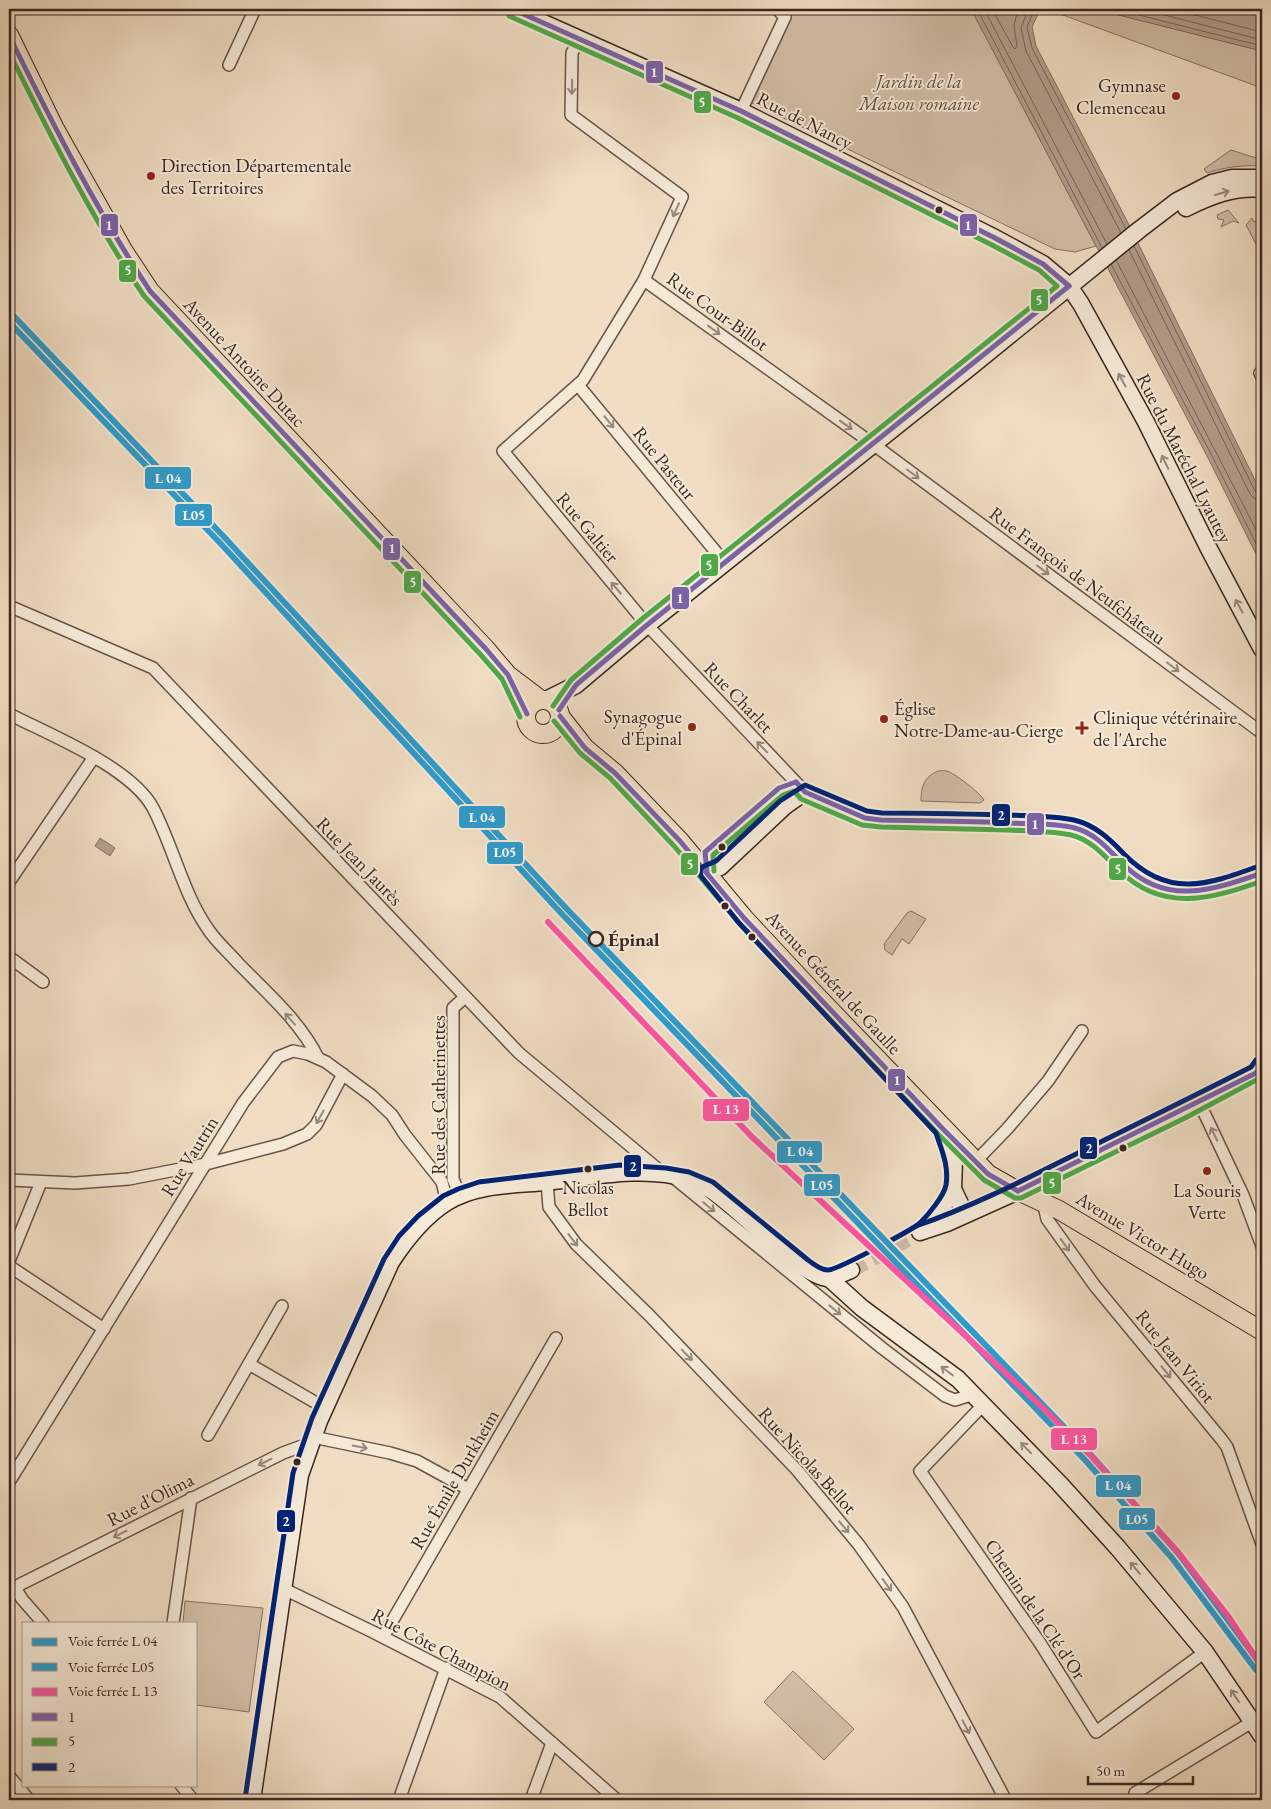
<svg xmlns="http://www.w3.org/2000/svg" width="1271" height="1809" font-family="'EB Garamond',serif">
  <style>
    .green { fill: #d1bea7; stroke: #867264 }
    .water { fill: #b29f8c; stroke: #826f61 }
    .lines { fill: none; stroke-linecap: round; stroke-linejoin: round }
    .shore { stroke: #766356; stroke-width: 1 }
    .secondary-tunnel { stroke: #ccb9a2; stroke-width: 16; stroke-dasharray: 16 8; stroke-linecap: butt }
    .street-casing { stroke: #685449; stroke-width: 14 }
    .secondary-casing { stroke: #3a2720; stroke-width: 19 }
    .primary-casing { stroke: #3a2720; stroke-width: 20 }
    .street { stroke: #f5e9d8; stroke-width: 11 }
    .secondary { stroke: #f5e9d8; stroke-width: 16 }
    .primary { stroke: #f0ddc3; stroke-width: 18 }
    .bus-1-casing { stroke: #f5e9d8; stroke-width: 9 }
    .bus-2-casing { stroke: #f5e9d8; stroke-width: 9 }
    .bus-3-casing { stroke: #f5e9d8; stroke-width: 9 }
    .bus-1 { stroke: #7a63a9; stroke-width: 5 }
    .bus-2 { stroke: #4fa949; stroke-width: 5 }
    .bus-3 { stroke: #002374; stroke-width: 5 }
    .rail-1-casing { stroke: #f5e9d8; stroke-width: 10 }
    .rail-2-casing { stroke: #f5e9d8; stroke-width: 10 }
    .rail-3-casing { stroke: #f5e9d8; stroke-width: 10 }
    .rail-1 { stroke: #2f9bcb; stroke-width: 6 }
    .rail-2 { stroke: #2f9bcb; stroke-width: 6 }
    .rail-3 { stroke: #fc55a2; stroke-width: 6 }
    .oneway { stroke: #98887c }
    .poi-dot { fill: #8f2418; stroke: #f5e9d8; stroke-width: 2 }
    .bus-dot { fill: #3a2720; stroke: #f5e9d8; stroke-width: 2 }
    .stop-dot { fill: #f5e9d8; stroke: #3a2720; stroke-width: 2.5 }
    .labels { text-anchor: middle; stroke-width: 4; stroke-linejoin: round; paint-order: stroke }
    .bus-label { font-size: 18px; fill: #3a2720; stroke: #f5e9d8 }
    .park-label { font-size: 19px; font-style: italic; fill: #604d42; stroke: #f5e9d8 }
    .poi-label { font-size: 19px; fill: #3a2720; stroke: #f5e9d8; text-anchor: start }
    .street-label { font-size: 19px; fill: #3a2720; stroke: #f5e9d8 }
    .stop-label { font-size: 19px; font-weight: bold; fill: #3a2720; stroke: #f5e9d8; text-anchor: start }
    .line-badge { stroke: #f5e9d8; stroke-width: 2 }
    .badge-label { font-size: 14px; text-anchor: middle; font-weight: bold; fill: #fff }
  </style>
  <rect width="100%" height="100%" fill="#f0ddc3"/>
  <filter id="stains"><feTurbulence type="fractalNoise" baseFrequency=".004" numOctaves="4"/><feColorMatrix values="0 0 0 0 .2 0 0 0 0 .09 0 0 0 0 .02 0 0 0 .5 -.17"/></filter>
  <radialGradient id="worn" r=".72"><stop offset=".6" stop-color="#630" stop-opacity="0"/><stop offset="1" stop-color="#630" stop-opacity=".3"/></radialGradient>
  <g class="green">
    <path d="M777 9H971L1096 246 1075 252 1055 249 746 100 785 17Z"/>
    <path d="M1035 9H1095L1262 51V88L1052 11 1038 14Z"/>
    <path d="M1231 150 1262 160V166C1242 165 1226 167 1207 173L1204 169Z"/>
    <path d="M1228 210 1239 223 1233 221 1221 227 1224 220 1218 219 1217 215Z"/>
    <path d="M1252 218 1254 222 1259 219 1262 223V243L1257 246 1246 225Z"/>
    <path d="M938 771C941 771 944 770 946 771 954 772 981 794 984 800L980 803 921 801C921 787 924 777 938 771Z"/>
    <path d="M911 911 926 919 909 944 902 939 892 955 885 950 884 944 907 913Z"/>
    <path d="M185 1601 263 1608 249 1712 196 1705V1623H183Z"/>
    <path d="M793 1671 854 1729 824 1760 764 1702Z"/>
  </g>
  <g class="water">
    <path d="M971 9H1035L1038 14 1032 27 1036 46 1127 221 1262 494V566L1207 456Z"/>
    <path d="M1095 9H1262V51Z"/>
    <path d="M100 838 115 848 110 856 95 846Z"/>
  </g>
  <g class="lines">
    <g class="shore">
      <path d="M977 9 1102 248"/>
      <path d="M984 9 1107 244"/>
      <path d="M992 9 1013 47 1015 49 1017 46 1014 26 1018 9"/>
      <path d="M1025 9 1026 15 1021 28 1026 51 1121 233"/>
      <path d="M1031 9 1032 15 1027 27 1032 48 1126 229"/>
      <path d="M1115 9 1262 46"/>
      <path d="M1141 9 1262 40"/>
      <path d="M1171 9 1262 32"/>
      <path d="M1134 246 1255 491 1258 494H1262"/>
      <path d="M1129 250 1250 494 1255 499 1262 501"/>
      <path d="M1116 260 1262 541"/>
      <path d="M1111 264 1211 454 1262 555"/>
    </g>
    <path class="secondary-tunnel" d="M851 1270 920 1232"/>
    <g class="street-casing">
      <g id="street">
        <path d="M579 40 572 53 571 115 682 197 644 280 873 444 1262 733"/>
        <path d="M229 65 255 9"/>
        <path d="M741 111 785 17 777 9"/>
        <path d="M644 280 583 380 503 451 647 625 805 792"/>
        <path d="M1262 371 1260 373 1262 377"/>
        <path d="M578 385 725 563"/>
        <path d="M9 606 153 668 519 1053 665 1175"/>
        <path d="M9 714C50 735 131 767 153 808 174 848 183 895 210 932 218 943 229 953 238 963 266 992 300 1021 318 1058"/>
        <path d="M9 882 94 757"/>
        <path d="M9 957 43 982"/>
        <path d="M1199 1102 1243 1195 1262 1246"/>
        <path d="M976 1161 1007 1129 1048 1081 1082 1031"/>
        <path d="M673 1177 882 1348 945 1396 955 1400 974 1394"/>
        <path d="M9 1180 75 1183 129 1179 206 1164 283 1144 307 1134 316 1125 343 1074"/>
        <path d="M547 1182 549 1207 576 1244 649 1315 797 1470 859 1545 903 1607 1003 1795 1001 1800"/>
        <path d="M1018 1191 1182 1111 1256 1073 1262 1065"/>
        <path d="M460 1196 453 1179V1008L465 997"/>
        <path d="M1043 1202 1047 1219 1095 1286 1222 1440 1227 1447 1262 1544"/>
        <path d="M9 1261 41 1182"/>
        <path d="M9 1266 104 1329"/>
        <path d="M249 1364 325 1408"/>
        <path d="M984 1404 920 1471 1040 1643 1096 1732 1205 1652"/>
        <path d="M208 1435 282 1306"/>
        <path d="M313 1437 390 1453 417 1461 468 1489"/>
        <path d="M9 1482 243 1103 278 1057 293 1051 308 1054 326 1062 372 1096 392 1115 405 1135 442 1182 447 1202"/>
        <path d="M15 1588 22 1599 43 1623"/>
        <path d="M282 1588 373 1632 500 1697 617 1800"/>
        <path d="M9 1592 19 1585 283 1453 310 1443"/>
        <path d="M173 1623 191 1498"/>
        <path d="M383 1637 556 1338"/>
        <path d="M9 1776 29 1800"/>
        <path d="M181 1785 193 1800"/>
        <path d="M1135 1793 1252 1722"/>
        <path d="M399 1800 446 1668"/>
        <path d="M531 1800 552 1743"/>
      </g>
    </g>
    <g class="secondary-casing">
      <g id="secondary">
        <path d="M512 9 741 111 995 238 1043 264 1069 286 1081 304 1146 422 1208 547 1262 649"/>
        <path d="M1186 208C1210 196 1235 186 1262 189"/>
        <path d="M546 700 576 685 647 625 969 368 1139 230 1177 201 1212 183 1232 178H1262"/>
        <path d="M707 872 720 867 785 806 805 792 865 818 881 820C932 821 982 821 1033 824 1047 825 1064 825 1078 829 1097 835 1111 852 1125 866 1131 872 1139 876 1147 881 1187 904 1222 887 1262 873"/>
        <path d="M943 1129 954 1161 953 1189 965 1214"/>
        <path d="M924 1230 941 1210 953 1189"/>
        <path d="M920 1232 947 1223 1018 1191"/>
        <path d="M829 1278 862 1308 958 1379 1059 1483 1118 1548 1205 1652 1262 1736"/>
        <path d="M252 1800 300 1475 319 1421 391 1262C406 1239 423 1217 447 1202 476 1184 513 1185 546 1182 591 1177 644 1165 689 1179 695 1181 703 1185 709 1189 735 1203 804 1280 829 1278 836 1278 844 1272 851 1270"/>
      </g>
    </g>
    <g class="primary-casing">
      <g id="primary">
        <path d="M9 35 55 129 123 250 150 291 486 649 508 675 541 700"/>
        <circle cx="543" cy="717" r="17"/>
        <path d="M560 716 585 748 615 773 680 841 744 918 812 991 988 1174 1018 1191 1059 1210 1262 1331"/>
      </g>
    </g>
    <use href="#street" class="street"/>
    <use href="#secondary" class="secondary"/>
    <use href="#primary" class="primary"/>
    <g class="bus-1-casing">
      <g id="bus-1">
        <path d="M512 9 741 111 995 238 1043 264 1069 286"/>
        <path d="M9 35C52 123 96 209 150 291L486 649 508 675 527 714"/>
        <path d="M559 710 576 685 647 625 1069 286"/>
        <path d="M560 716 585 748 615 773 680 841 744 918 943 1129 988 1174 1018 1191"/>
        <path d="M796 782 805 792 865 818 881 820C924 821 967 821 1011 823 1032 824 1055 823 1075 828 1095 833 1109 850 1123 864 1166 907 1213 890 1262 873"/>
        <path d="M707 872 705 852 779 788 796 782"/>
        <path d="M1018 1191 1256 1073 1262 1065"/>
      </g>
    </g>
    <g class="bus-2-casing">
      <g id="bus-2">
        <path d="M509 16 738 118 992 245 1039 270 1057 286 642 619 571 680 553 706"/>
        <path d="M9 52C50 135 92 218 144 296L480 654 502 679 520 717"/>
        <path d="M554 721 580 753 610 778 674 846 739 923 938 1134 984 1180 1015 1198H1021L1185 1118 1262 1077"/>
        <path d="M714 871 713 855 783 795 794 791 801 799 862 825 881 827C923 828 965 829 1007 830 1028 831 1051 831 1071 835 1092 840 1105 857 1120 871 1163 913 1212 899 1262 881"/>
      </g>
    </g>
    <g class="bus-3-casing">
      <g id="bus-3">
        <path d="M916 1226C968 1208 1018 1183 1068 1158 1129 1128 1190 1098 1251 1067L1256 1060"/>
        <path d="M245 1799 293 1473 312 1418 384 1259 399 1236 418 1216 443 1196 458 1189 479 1182 620 1165 666 1168 689 1172 713 1182 808 1260C814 1264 820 1270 828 1270 837 1270 912 1230 920 1223 928 1215 944 1196 946 1185 949 1166 942 1151 936 1133L739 923 701 876 700 871 702 867 716 861 780 801 805 785 867 811 882 813C924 813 967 814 1010 815 1031 816 1054 816 1074 820 1095 825 1110 839 1124 854 1168 899 1207 885 1259 866"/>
      </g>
    </g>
    <use href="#bus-1" class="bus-1"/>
    <use href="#bus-2" class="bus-2"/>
    <use href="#bus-3" class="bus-3"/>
    <g class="rail-1-casing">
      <path id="rail-1" d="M9 311 226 539 565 907 1091 1455 1178 1553 1262 1666"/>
    </g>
    <g class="rail-2-casing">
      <path id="rail-2" d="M9 322 221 544 560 912 1085 1460 1172 1558 1256 1670"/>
    </g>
    <g class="rail-3-casing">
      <path id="rail-3" d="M548 922 751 1136 1043 1408 1091 1456 1178 1552 1228 1616 1262 1667"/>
    </g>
    <use href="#rail-1" class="rail-1"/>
    <use href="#rail-2" class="rail-2"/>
    <use href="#rail-3" class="rail-3"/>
  </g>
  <defs><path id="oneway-shaft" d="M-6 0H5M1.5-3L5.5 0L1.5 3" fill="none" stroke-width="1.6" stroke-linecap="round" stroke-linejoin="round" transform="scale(1.25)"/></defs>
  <g class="oneway">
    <use href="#oneway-shaft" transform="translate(572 87) rotate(91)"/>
    <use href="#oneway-shaft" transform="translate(1222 193) rotate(-16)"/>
    <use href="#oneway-shaft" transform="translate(676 210) rotate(114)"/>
    <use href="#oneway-shaft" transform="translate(714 330) rotate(36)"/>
    <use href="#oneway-shaft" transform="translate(1122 380) rotate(-119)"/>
    <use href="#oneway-shaft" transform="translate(609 422) rotate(51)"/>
    <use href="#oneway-shaft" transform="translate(846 425) rotate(36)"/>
    <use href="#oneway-shaft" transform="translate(1165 462) rotate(-116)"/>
    <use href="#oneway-shaft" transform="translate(913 474) rotate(37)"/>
    <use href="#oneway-shaft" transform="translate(1043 570) rotate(37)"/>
    <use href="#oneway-shaft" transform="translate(616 588) rotate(-130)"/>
    <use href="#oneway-shaft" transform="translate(1239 606) rotate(-118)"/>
    <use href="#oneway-shaft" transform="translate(1173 667) rotate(37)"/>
    <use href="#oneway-shaft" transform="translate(762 747) rotate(-134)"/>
    <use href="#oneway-shaft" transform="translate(290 1019) rotate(-131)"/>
    <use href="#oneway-shaft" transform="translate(320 1117) rotate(119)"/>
    <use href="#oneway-shaft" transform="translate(1214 1134) rotate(-116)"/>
    <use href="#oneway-shaft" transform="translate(709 1207) rotate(39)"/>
    <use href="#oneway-shaft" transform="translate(573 1240) rotate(52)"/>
    <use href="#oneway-shaft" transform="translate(1065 1245) rotate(54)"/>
    <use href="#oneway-shaft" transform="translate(835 1310) rotate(39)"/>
    <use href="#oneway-shaft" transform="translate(687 1355) rotate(46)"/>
    <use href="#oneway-shaft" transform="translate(947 1371) rotate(-143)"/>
    <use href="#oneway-shaft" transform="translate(1166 1372) rotate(51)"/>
    <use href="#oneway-shaft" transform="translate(360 1447) rotate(12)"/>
    <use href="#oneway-shaft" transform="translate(1026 1448) rotate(-134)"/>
    <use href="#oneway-shaft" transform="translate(265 1462) rotate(154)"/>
    <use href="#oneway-shaft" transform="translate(844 1527) rotate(50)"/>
    <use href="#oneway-shaft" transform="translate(120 1534) rotate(153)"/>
    <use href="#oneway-shaft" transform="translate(1135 1568) rotate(-130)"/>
    <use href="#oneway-shaft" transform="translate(887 1585) rotate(54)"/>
    <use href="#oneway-shaft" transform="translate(1235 1696) rotate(-124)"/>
    <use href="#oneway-shaft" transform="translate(966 1727) rotate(62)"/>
  </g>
  <g class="poi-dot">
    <circle cx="1176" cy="96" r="5"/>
    <circle cx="151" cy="176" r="5"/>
    <circle cx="884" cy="719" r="5"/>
    <circle cx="692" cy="727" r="5"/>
    <path d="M1079.5 720.5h5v5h5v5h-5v5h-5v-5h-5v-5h5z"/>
    <circle cx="1207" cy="1171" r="5"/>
  </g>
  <g class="bus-dot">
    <circle cx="939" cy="210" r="4.5"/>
    <circle cx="722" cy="847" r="4.5"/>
    <circle cx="725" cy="906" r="4.5"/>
    <circle cx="752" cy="937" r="4.5"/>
    <circle cx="1123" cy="1148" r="4.5"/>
    <circle cx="588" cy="1169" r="4.5"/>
    <circle cx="297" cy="1462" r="4.5"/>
  </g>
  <circle class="stop-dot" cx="596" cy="939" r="7"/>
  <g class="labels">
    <g class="bus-label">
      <text x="588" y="1194">Nicolas<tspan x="588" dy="22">Bellot</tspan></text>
    </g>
    <g class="park-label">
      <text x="919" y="88">Jardin de la<tspan x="919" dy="22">Maison romaine</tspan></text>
    </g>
    <g class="poi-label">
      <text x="1166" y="92" text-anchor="end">Gymnase<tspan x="1166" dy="22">Clemenceau</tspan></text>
      <text x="161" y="172">Direction Départementale<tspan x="161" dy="22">des Territoires</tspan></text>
      <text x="894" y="715">Église<tspan x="894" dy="22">Notre-Dame-au-Cierge</tspan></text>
      <text x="682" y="723" text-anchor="end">Synagogue<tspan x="682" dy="22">d'Épinal</tspan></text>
      <text x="1093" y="724">Clinique vétérinaire<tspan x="1093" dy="22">de l'Arche</tspan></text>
      <text x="1207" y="1197" text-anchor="middle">La Souris<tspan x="1207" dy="22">Verte</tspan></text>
    </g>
    <g class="street-label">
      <text transform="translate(805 120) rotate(27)" y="7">Rue de Nancy</text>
      <text transform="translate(718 311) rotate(36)" y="7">Rue Cour-Billot</text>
      <text transform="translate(245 362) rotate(47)" y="7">Avenue Antoine Dutac</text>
      <text transform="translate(1185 458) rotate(63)" y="7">Rue du Maréchal Lyautey</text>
      <text transform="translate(665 463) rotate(51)" y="7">Rue Pasteur</text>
      <text transform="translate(588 527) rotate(50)" y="7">Rue Galtier</text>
      <text transform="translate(1078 575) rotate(37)" y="7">Rue François de Neufchâteau</text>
      <text transform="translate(739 697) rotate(46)" y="7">Rue Charlet</text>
      <text transform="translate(360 861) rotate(46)" y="7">Rue Jean Jaurès</text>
      <text transform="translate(834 982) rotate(47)" y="7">Avenue Général de Gaulle</text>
      <text transform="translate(438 1095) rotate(-90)" y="7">Rue des Catherinettes</text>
      <text transform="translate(189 1156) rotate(-58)" y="7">Rue Vautrin</text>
      <text transform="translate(1143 1235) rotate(31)" y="7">Avenue Victor Hugo</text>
      <text transform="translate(1176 1356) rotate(51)" y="7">Rue Jean Viriot</text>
      <text transform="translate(808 1460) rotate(48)" y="7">Rue Nicolas Bellot</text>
      <text transform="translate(454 1479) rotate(-60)" y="7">Rue Émile Durkheim</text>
      <text transform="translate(150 1499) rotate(-27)" y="7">Rue d'Olima</text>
      <text transform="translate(1036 1609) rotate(56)" y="7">Chemin de la Clé d'Or</text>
      <text transform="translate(442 1649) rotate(28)" y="7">Rue Côte Champion</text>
    </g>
    <g class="stop-label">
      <text x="608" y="946">Épinal</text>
    </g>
  </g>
  <g class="line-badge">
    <rect x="645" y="60" width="19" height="24" rx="5" fill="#7a63a9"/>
    <rect x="693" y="90" width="19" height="24" rx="5" fill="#4fa949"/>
    <rect x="959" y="213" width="19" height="24" rx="5" fill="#7a63a9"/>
    <rect x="100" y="213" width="19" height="24" rx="5" fill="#7a63a9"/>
    <rect x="118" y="259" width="19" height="24" rx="5" fill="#4fa949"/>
    <rect x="1030" y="288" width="19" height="24" rx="5" fill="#4fa949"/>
    <rect x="144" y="466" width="48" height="24" rx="5" fill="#2f9bcb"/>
    <rect x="174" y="503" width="39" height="24" rx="5" fill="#2f9bcb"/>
    <rect x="382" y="537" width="19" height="24" rx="5" fill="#7a63a9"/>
    <rect x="700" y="553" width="19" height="24" rx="5" fill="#4fa949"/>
    <rect x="403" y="570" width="19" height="24" rx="5" fill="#4fa949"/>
    <rect x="671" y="586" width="19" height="24" rx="5" fill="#7a63a9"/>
    <rect x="991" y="803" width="20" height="24" rx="5" fill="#002374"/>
    <rect x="458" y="805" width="48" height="24" rx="5" fill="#2f9bcb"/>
    <rect x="1026" y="812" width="19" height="24" rx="5" fill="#7a63a9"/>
    <rect x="486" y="841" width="38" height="24" rx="5" fill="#2f9bcb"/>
    <rect x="680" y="852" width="19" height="24" rx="5" fill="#4fa949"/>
    <rect x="1108" y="857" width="19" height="24" rx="5" fill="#4fa949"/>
    <rect x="887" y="1068" width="19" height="24" rx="5" fill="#7a63a9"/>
    <rect x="702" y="1098" width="48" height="24" rx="5" fill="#fc55a2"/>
    <rect x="1079" y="1136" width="19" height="24" rx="5" fill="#002374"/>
    <rect x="776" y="1140" width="47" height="24" rx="5" fill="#2f9bcb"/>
    <rect x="623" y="1154" width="19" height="24" rx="5" fill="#002374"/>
    <rect x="1042" y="1171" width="20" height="24" rx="5" fill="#4fa949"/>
    <rect x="803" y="1173" width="38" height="24" rx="5" fill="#2f9bcb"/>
    <rect x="1050" y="1427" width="48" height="24" rx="5" fill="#fc55a2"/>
    <rect x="1095" y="1474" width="47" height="24" rx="5" fill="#2f9bcb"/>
    <rect x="1118" y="1507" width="38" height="24" rx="5" fill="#2f9bcb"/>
    <rect x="276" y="1509" width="20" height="24" rx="5" fill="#002374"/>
  </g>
  <g class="badge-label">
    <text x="654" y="77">1</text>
    <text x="702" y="107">5</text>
    <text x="968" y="230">1</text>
    <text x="109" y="230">1</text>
    <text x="128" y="275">5</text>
    <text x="1039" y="305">5</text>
    <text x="168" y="483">L 04</text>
    <text x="194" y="520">L05</text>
    <text x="392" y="553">1</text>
    <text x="709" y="570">5</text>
    <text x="413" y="587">5</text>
    <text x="680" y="603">1</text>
    <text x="1001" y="820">2</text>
    <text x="482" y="822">L 04</text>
    <text x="1035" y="829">1</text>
    <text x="505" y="857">L05</text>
    <text x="690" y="869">5</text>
    <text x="1118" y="874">5</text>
    <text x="897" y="1085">1</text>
    <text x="726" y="1114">L 13</text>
    <text x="1089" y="1153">2</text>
    <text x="800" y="1156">L 04</text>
    <text x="633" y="1171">2</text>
    <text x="1052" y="1188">5</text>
    <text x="822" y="1190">L05</text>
    <text x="1074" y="1444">L 13</text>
    <text x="1118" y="1490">L 04</text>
    <text x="1137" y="1524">L05</text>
    <text x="286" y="1526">2</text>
  </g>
  <rect width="1271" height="1809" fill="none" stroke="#f0ddc3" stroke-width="30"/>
  <rect x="10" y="10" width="1251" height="1789" fill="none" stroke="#3a2720" stroke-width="2.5"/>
  <rect x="15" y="15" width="1241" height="1779" fill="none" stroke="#3a2720"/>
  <rect x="22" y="1622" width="175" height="165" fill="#f5e9d8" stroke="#aa9b8e"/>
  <rect x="32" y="1638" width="25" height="8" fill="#2f9bcb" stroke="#aa9b8e"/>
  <text x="68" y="1646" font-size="15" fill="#3a2720">Voie ferrée L 04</text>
  <rect x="32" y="1663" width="25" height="8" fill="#2f9bcb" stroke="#aa9b8e"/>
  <text x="68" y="1672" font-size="15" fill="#3a2720">Voie ferrée L05</text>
  <rect x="32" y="1688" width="25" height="8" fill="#fc55a2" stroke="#aa9b8e"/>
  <text x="68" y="1696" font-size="15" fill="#3a2720">Voie ferrée L 13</text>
  <rect x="32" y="1713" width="25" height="8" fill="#7a63a9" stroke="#aa9b8e"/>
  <text x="68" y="1722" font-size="15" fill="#3a2720">1</text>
  <rect x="32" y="1738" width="25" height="8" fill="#4fa949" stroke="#aa9b8e"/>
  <text x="68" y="1746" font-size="15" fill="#3a2720">5</text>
  <rect x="32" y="1763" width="25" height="8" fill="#002374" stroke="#aa9b8e"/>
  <text x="68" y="1772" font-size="15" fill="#3a2720">2</text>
  <path d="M1088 1776v8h105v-8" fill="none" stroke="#3a2720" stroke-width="2.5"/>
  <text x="1096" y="1776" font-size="15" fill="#3a2720" stroke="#f5e9d8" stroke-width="4" paint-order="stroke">50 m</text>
  <rect width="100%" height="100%" filter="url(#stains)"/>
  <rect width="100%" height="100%" fill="url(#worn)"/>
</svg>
